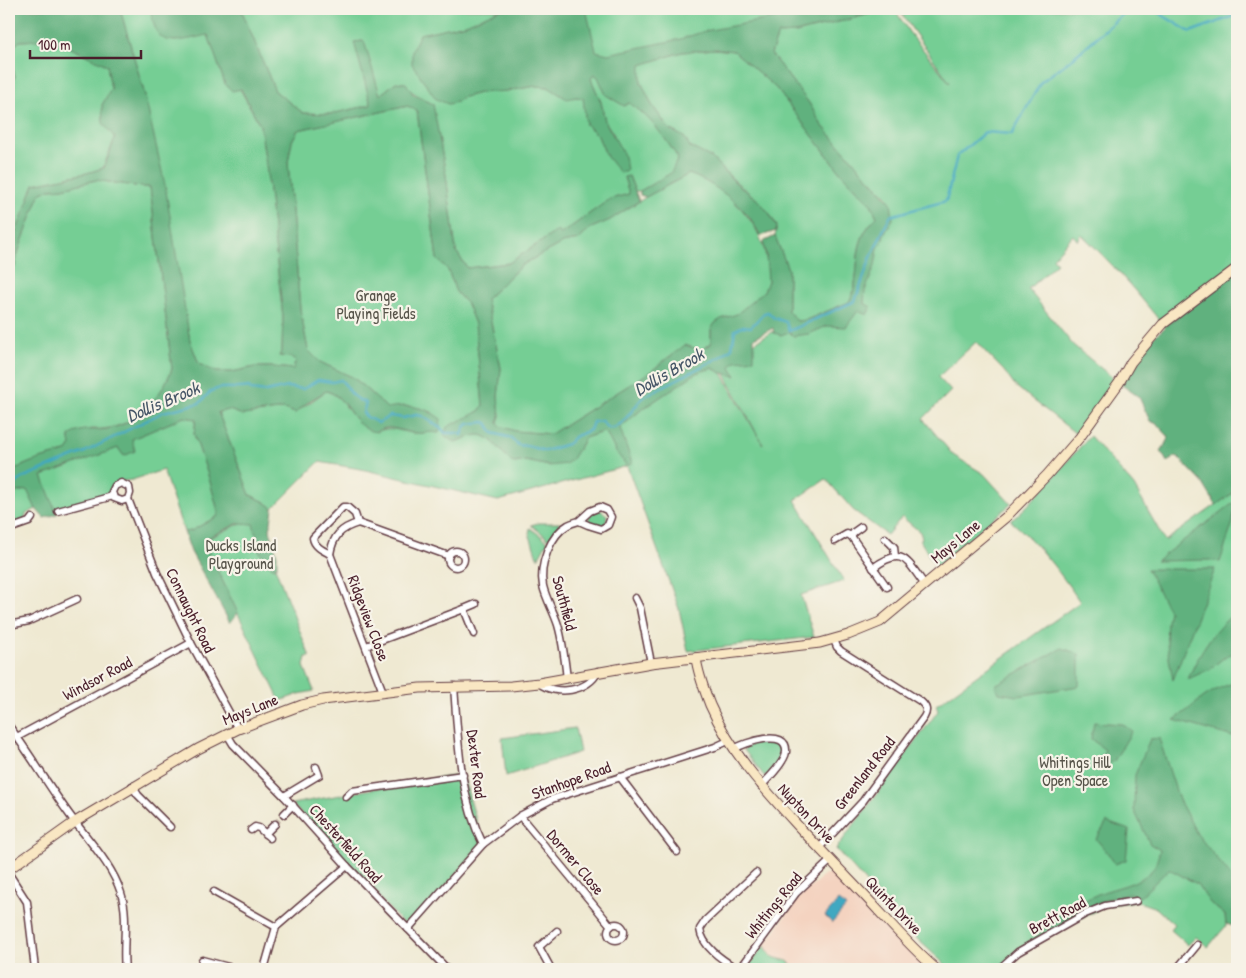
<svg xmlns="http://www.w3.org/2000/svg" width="1246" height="978" font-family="'Patrick Hand',sans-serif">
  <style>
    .built { fill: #f4d3c0 }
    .green { fill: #75ce94; stroke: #607660 }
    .forest { fill: #60b17e; stroke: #556854 }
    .water { fill: #41a8c1; stroke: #466476 }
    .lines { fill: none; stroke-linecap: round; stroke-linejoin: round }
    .stream { stroke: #41a8c1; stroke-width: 2.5 }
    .street-tunnel { stroke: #cec1b1; stroke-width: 6; stroke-dasharray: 6 3; stroke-linecap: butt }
    .street-casing { stroke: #633d44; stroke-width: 9 }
    .secondary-casing { stroke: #633d44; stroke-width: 11 }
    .street { stroke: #fff; stroke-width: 6 }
    .secondary { stroke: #f9e7c3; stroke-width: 9 }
    .labels { text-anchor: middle; stroke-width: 4.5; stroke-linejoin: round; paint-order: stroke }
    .park-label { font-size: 16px; fill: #57544a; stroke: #f7f3e8 }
    .street-label { font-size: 16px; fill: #4a1f2b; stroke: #f7f3e8 }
    .water-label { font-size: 18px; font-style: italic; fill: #465667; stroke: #f7f3e8 }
  </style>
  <rect width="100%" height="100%" fill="#f7f3e8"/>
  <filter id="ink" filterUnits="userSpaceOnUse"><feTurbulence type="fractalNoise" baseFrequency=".02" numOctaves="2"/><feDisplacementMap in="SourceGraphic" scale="10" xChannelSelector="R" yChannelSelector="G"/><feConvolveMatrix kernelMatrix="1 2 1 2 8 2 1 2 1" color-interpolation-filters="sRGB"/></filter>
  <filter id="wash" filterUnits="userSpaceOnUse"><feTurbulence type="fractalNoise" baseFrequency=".0096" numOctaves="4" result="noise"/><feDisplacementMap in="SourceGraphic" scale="20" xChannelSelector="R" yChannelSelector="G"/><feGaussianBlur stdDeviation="1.12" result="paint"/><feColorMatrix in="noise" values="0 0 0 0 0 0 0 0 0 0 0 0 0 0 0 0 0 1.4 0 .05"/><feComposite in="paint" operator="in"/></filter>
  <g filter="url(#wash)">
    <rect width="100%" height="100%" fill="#efe9d2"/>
    <path class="built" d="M825 874H833L926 969H747L798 899Z"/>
    <g class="green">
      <path d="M120 9H150L159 35 175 41 208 34 225 84 240 89 260 125 266 164 283 317 282 350 279 356 290 357 296 360 293 369 273 367H255L232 372H216L199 364 190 341 144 92Z"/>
      <path d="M241 9H501L466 24 420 34 456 102 461 98 479 93 507 91 536 86 548 87 567 98 576 97 584 98 586 125 597 134 607 157 614 135 605 121 601 102 591 79 594 74 599 77 606 95C614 98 624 100 632 105 652 117 666 139 678 158L672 173 640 191H635L629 176 624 178 630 194 610 199 561 234 557 231 509 263 467 268 456 251 446 175 432 104 396 82 380 95 363 41 355 42 371 105 331 114 303 113 275 91Z"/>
      <path d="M573 9H873L592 71Z"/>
      <path d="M890 9 897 13 909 32 950 83 898 9H1237V424C1188 358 1141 290 1081 234L1078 241 1073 235 1053 258 1057 263 1028 289 1073 345 1119 383 1080 437 1014 385 1004 371 976 342 938 377 951 391 923 419 953 455 984 474 1011 504 936 567 920 540 922 538 920 532 902 517 887 535 853 510 826 479 800 497 795 500 844 581 801 595 814 637 688 651 679 609 627 466 498 501 361 469 319 462 273 508 265 502 250 495 218 412 229 410 243 415 284 409 295 413 326 391C346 396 348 418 365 427 368 429 373 430 376 432 395 424 401 434 418 433 425 433 430 431 438 433L432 412C414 406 406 405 388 409L354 378 320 362 308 350 300 309 288 162 292 141 298 130 408 106 417 111 437 259 448 270 456 292 467 304 475 324 483 406 478 412 466 419 455 442C463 440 473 433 481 435 491 437 507 456 515 463L527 461 549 466 578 450 585 438 606 431 616 452 621 433 620 428 641 410 696 373 712 368 722 373 763 445 721 367 731 357 775 330 799 328 855 301 888 197 862 171 821 124 809 103 771 54 778 34 796 33Z"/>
      <path d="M50 38 107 65 111 89 102 105 115 138 103 168 87 173 34 184 17 230 9 235V90L15 76 10 60V50L20 41 41 40Z"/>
      <path d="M715 49 734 51 776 88 841 173 871 204 877 217C848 243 864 272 849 302L806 320 797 321 788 311V269L775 236 777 226 769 213 759 201 736 182 712 158 689 147 684 137 669 129 652 105 641 82 640 65 682 52Z"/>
      <path d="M689 174C728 188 764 223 767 266 768 275 770 284 763 292 758 298 744 311 737 314 733 317 727 316 722 319 718 321 714 326 711 329V344L701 350 670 356 650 372 551 434 515 431 500 426 497 423 500 416 498 397 501 368 486 299 522 265 562 243 579 240 589 229 610 220 646 197Z"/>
      <path d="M96 180 142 187H150L172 369C159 403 130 432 91 429L71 445 66 452C46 457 26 462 9 473V267L15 266 19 250 40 194 50 189 63 188Z"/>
      <path d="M184 417 196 419 194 434 209 478 218 511V516L191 531 184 532 163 470 132 480 117 482 108 493 55 510 42 476 118 448 124 456 132 439Z"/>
      <path d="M1090 436 1134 486 1165 541 1237 490V917L1210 903 1225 915 1226 926 1208 947 1196 937 1188 945 1170 929 1174 924 1156 908 1136 901 1105 906 1044 937 999 969H950L915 937 836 849 938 711 936 705 1080 602C1060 572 1038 544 1011 521L1028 505Z"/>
      <path d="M27 489 36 509 26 514 24 521 9 526V494Z"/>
      <path d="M600 510 607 515 606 523 600 526 588 522 590 514Z"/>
      <path d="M256 516 283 588 310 657H306L304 666 314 691 299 694 280 701 203 541Z"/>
      <path d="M538 523H560V524L549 539 531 525Z"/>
      <path d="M530 528 548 541 539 557H537L529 533Z"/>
      <path d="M575 728 580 752 506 776 502 738Z"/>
      <path d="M775 742 782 746C784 756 774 774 764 776L744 750C750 741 764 743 775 742Z"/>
      <path d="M463 775 483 844 408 929 292 804 420 780Z"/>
      <path d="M764 945 772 957 788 961 795 969H747Z"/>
    </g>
    <g class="forest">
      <path d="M20 9H120L144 92 165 185 190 341 199 364 216 372H232L255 367H273L293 369 296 360 290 357 279 356 282 350 283 317 266 164 260 125 241 89 232 91 225 84 208 35C195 37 169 47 159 35 154 29 152 16 150 9H241L275 91 303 113 331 114 371 105 354 42 364 41 380 95 396 82 406 83 413 94 433 104 446 175 456 251 467 268 509 263 557 231 561 234 610 199 629 194 624 177 629 176 639 201 610 220 589 229 579 240 562 243 522 265 486 299 501 368 498 397 500 416 498 423 500 426 515 431 551 434 650 372 685 345 701 350 711 344V329L715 323 721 319 737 314 764 291 768 281 766 254 763 242 775 236 788 269V311L797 321 806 320 849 302C864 272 848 243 877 217L871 204 841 173 776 88 734 51 715 49 682 52 641 65V82L652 105 669 129 684 137 690 147 712 158 736 183 759 201 769 213 777 227 776 231 761 236C756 229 752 219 745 212 731 197 709 181 689 174L646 197 640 195V191L671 173 678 158C665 138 650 116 629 103L624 106 606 95 598 77 594 74 591 79 601 102 605 121 623 153 627 169 626 172H619L607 157 597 134 586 125 583 98 576 97 567 99 548 87 536 86 507 91 479 93 461 98 457 102 448 104 436 99 412 64V50L420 34 466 24 501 9H586L596 51 608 54 681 39 705 31 797 14 842 9H889L795 33 778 34 771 54 809 103 821 124 862 171 891 202 893 219 884 234 882 244 878 248 875 266 865 291 864 303 871 307 867 315 858 311 846 327 827 326 809 334 793 336 789 332 781 335 774 333 773 328 754 338V359L736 361 730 366 736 376 722 373 712 368 696 373 641 410 620 428 632 463 627 466 616 452 605 431 585 438 572 459 566 464 549 466 526 461 514 463 511 462C503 454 490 434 478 435 469 436 462 440 455 442L444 436 447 427 478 412 483 406 475 324 467 304 456 292 448 270 437 259 417 111 408 106 298 130 292 141 288 162 300 309 308 350 320 362 354 378 387 408C408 404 424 406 441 419L439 433C429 431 425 434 416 433 406 433 396 427 386 428 380 429 377 433 371 431 350 424 348 396 326 391L311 400 295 413 284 409 243 415 229 410 218 412 250 495 265 502 273 508 270 530 277 555V567H271L259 551V543L253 524 239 523 203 540 238 613 230 623 191 552 184 532 191 531 218 516V511L209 478 194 434 196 419 184 417 132 439 135 451 124 456 118 448 42 476 57 514 44 518 36 509 27 490 9 494V473C26 462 46 457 66 452L71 445 69 436C85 426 91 432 107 429 138 424 161 397 172 369L150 187H142L96 180 63 188 50 189 40 194 19 250 15 267H9V235L17 230 34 184 87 173 104 168 115 138 103 123 102 105 111 89 107 65 50 38 41 40 20 41 10 50V60L15 76 9 90V14Z"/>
      <path d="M1237 268V322L1234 328 1237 365V490L1216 505 1202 482 1177 456 1167 462 1161 451 1165 445 1169 437 1157 424 1150 421 1139 397 1119 383 1145 344Z"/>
      <path d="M1236 501 1233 522 1220 562 1210 560 1156 561Z"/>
      <path d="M1147 569H1215L1173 680C1169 657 1163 634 1169 611Z"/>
      <path d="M1237 600V652L1226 656 1210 669 1188 679C1200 652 1209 636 1232 615L1231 607Z"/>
      <path d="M1062 648 1079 654V686L1018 696 999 693 995 685Z"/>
      <path d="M1237 682V738L1174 720C1185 713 1193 705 1204 697 1214 690 1226 685 1237 682Z"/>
      <path d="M1094 722 1122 724 1132 731 1114 761 1095 770 1105 750 1091 739Z"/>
      <path d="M1159 738 1179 800 1197 834 1235 881 1237 927 1226 924 1225 915 1210 903 1197 884 1169 869 1140 897 1129 893 1105 900 1037 933 1033 930C1055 919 1075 904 1098 894 1115 887 1137 885 1151 871 1156 867 1158 856 1160 850L1150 844 1134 810 1135 775 1150 739Z"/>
      <path d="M1107 822 1129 830 1126 860 1115 864 1107 852 1096 839Z"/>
    </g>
    <path class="water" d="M838 901 846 907 832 923 825 916Z"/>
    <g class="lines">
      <path class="stream" d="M9 489 24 477 85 452 163 412 200 403C202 401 204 398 206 396 218 382 235 391 249 387L251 390 266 392 287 387 303 389 318 380 332 382 341 380C352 391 348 396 366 403L363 413 367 417 378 423 390 416 403 418 416 415 422 416 441 428 445 433H459L462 435 465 427 468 424 485 422 487 423 493 433 511 438 518 445 528 446 545 451 568 444 574 437 590 430 593 422 602 421 607 428H614L623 422 643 397 720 357 732 348 735 330 743 326 751 327 764 313 768 312 774 318 786 322 789 331 855 301 871 257 890 216 946 201 957 156 985 132 1012 134 1041 82 1073 58 1123 14 1154 10 1190 32 1237 15"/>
    </g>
  </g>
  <g filter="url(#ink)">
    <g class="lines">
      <path class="street-tunnel" d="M275 824 284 814"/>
      <g class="street-casing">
        <g id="street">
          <path d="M128 499 122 501 114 498 112 492 115 486 121 483 129 487 130 493 128 499 157 573 191 643 238 729"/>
          <path d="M58 511 113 496"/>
          <path d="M9 529 29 522 32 518"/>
          <path d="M851 536 854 532 861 527"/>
          <path d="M885 538 894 547 895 556"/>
          <path d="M835 541 847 534 851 536 887 587"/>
          <circle cx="456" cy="559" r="8"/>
          <path d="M330 554C333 536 341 528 358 523"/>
          <path d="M873 568C903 545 907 561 925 585"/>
          <path d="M635 598 640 608 651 663"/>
          <path d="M464 609 476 604"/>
          <path d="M9 625 29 621 77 599"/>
          <path d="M366 646 464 609 474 634"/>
          <path d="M567 679C565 661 563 642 558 625 554 612 546 599 543 586 539 565 550 535 568 525 572 523 576 522 579 521L588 525 601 529 608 525 611 517 607 510 600 507 590 511 579 521"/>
          <path d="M539 683C555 696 589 692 598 671"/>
          <path d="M454 686C458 739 459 796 483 844"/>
          <path d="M383 692 330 554C322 550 314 546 313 538L343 507H347L355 514 358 523 449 556"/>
          <path d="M9 726C30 754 48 785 69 814 87 839 112 864 121 893 129 917 122 945 125 969"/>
          <path d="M227 734 233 744 284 796 347 866 447 969"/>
          <path d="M17 737 191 643"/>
          <path d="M734 749C744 743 788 727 786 752 785 762 768 779 761 786"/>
          <path d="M620 777 677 852"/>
          <path d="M132 786 138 795 170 827"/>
          <path d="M284 796 319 775 316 767"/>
          <path d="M346 797 352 791 463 775"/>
          <path d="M284 814 293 805"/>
          <path d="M520 816 611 926"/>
          <path d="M251 830 255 827 259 828 270 838"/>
          <path d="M265 834 275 824"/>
          <path d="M819 848 863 801 924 717C928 710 926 706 920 701L841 651 837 647 834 640"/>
          <path d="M9 874 27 902 35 969"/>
          <path d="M214 892 276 927"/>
          <circle cx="616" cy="932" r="8"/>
          <path d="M408 929 483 844 520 816 552 799 715 747 728 741"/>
          <path d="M200 969 202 960 236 969"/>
          <path d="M264 969 276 927 347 866"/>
          <path d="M551 969 539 947 557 931"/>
          <path d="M737 969C723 960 702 947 700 929L706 920 756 873"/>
          <path d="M740 969 796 893 830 861"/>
          <path d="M999 969 1018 952 1085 914 1105 906 1136 901"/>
          <path d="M1177 969 1197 945"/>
        </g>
      </g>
      <g class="secondary-casing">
        <g id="secondary">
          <path d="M696 658C698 674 704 689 710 705 731 753 764 789 799 827 820 849 841 871 862 893 886 918 909 946 936 969"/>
          <path d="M9 869 75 822 198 749 238 729 302 705 323 700 420 688 511 686 539 683 651 663 820 643 848 635 880 622 1006 517 1047 475 1080 437 1119 383 1131 362 1163 324 1237 268"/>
        </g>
      </g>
      <use href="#street" class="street"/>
      <use href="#secondary" class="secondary"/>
    </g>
  </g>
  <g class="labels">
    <g class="park-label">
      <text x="376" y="301">Grange<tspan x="376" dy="18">Playing Fields</tspan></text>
      <text x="241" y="551">Ducks Island<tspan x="241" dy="18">Playground</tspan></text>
      <text x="1075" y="768">Whitings Hill<tspan x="1075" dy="18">Open Space</tspan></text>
    </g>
    <g class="street-label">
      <text transform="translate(955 541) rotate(-40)" y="6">Mays Lane</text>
      <text transform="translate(565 603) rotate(75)" y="6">Southfield</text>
      <text transform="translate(191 610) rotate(64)" y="6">Connaught Road</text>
      <text transform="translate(369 618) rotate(69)" y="6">Ridgeview Close</text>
      <text transform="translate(97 678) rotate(-28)" y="6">Windsor Road</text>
      <text transform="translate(250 709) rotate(-22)" y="6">Mays Lane</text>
      <text transform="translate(477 764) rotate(83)" y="6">Dexter Road</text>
      <text transform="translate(864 773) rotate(-52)" y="6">Greenland Road</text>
      <text transform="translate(571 780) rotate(-20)" y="6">Stanhope Road</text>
      <text transform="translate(807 813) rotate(47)" y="6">Nupton Drive</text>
      <text transform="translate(346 843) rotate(48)" y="6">Chesterfield Road</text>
      <text transform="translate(576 862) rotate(50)" y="6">Dormer Close</text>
      <text transform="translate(773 905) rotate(-51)" y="6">Whitings Road</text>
      <text transform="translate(894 905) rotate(46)" y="6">Quinta Drive</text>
      <text transform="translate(1057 915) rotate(-28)" y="6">Brett Road</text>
    </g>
    <g class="water-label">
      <text transform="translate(669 372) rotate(-30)" y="6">Dollis Brook</text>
      <text transform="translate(163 402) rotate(-23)" y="6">Dollis Brook</text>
    </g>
  </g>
  <rect width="1246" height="978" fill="none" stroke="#f7f3e8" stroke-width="30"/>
  <path d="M30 50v8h111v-8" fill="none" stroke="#4a1f2b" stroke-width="2.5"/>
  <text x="38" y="50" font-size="15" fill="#4a1f2b" stroke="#f7f3e8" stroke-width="4" paint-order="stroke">100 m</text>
</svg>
